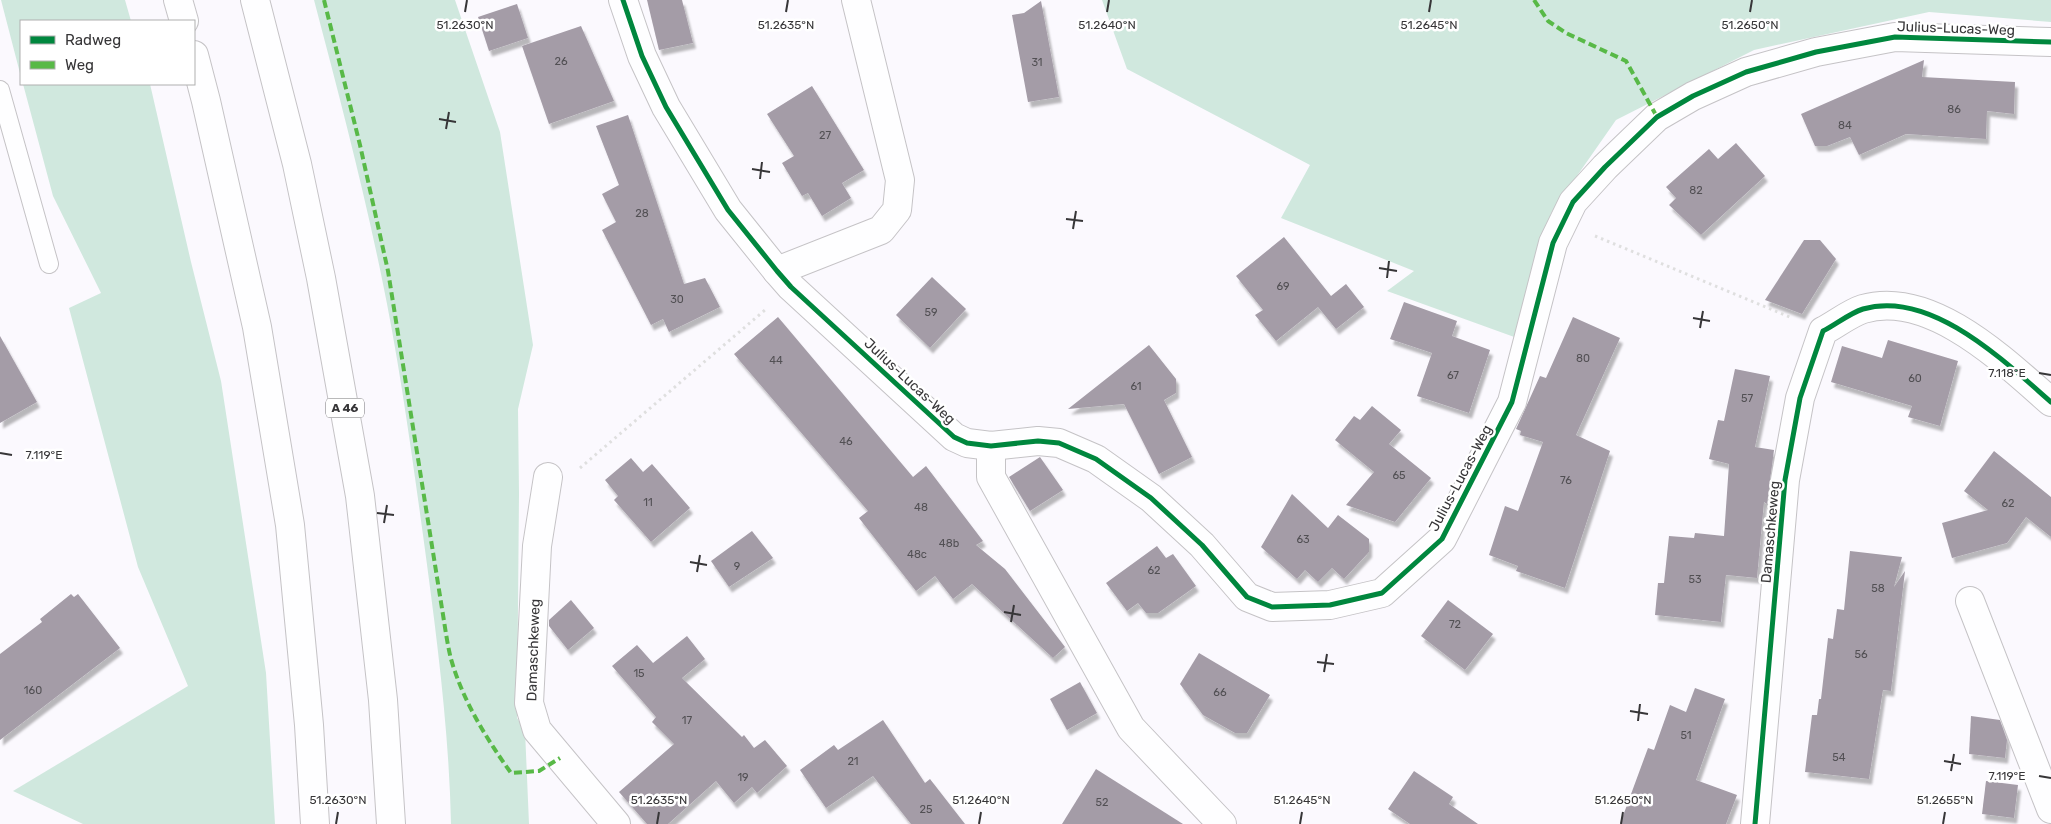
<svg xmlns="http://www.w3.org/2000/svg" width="2051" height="824" font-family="Rubik,sans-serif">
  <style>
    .green { fill: #d0e8de }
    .building { fill: #a49ca7; filter: url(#shadow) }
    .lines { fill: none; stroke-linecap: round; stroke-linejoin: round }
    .service-casing { stroke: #c5c3c6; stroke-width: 20 }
    .minor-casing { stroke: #c5c3c6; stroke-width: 30 }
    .motorway-casing { stroke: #c5c3c6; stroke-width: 30 }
    .path { stroke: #dfdfdf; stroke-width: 3; stroke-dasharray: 2.5 4; stroke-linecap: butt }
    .service { stroke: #fefeff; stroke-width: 18 }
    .minor { stroke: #fefeff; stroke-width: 28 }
    .motorway { stroke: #fefeff; stroke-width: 28 }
    .quiet { stroke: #58b947; stroke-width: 4; stroke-dasharray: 8 4; stroke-linecap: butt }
    .cycleway-casing { stroke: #fff; stroke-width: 8 }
    .cycleway { stroke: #00873e; stroke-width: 5 }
    .ticks { fill: none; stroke: #373638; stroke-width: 2 }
    .labels { text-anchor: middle; stroke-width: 5; stroke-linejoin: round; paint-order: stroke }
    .number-label { font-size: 11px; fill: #525054 }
    .shield { fill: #fff; stroke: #737274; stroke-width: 1 }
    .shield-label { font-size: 12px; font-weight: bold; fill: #373638 }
    .street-label { font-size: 14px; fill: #373638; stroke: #fff }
    .ticks-label { font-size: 12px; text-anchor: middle; fill: #373638; stroke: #fff; stroke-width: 5; stroke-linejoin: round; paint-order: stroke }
  </style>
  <defs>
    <filter id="shadow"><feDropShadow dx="3" dy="5.5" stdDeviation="1" flood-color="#0004"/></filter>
  </defs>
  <rect width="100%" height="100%" fill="#fbf9fe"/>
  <g class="green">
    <path d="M1 0H125L131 21H21V77Z"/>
    <path d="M314 0H455L500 132 533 345 518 409 519 494 517 718 525 730 529 824H451C449 728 436 631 423 535 411 448 399 360 381 274 362 182 338 91 314 0Z"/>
    <path d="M1102 0H2051V22L1929 12 1754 50 1616 120 1551 213 1517 338 1387 291 1414 271 1281 218 1310 165 1127 69Z"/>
    <path d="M23 84H150L191 262 221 381 266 673 275 824H83L13 791 188 686 138 567 69 308 101 293 53 196Z"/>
  </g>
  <g class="building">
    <path d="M647 0H682L693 43 659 50Z"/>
    <path d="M1041 1 1059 97 1028 102 1012 15 1024 13Z"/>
    <path d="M517 4 528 38 489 51 478 17Z"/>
    <path d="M581 26 614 101 549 124 522 46Z"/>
    <path d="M1924 60 1922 77 2015 82 2014 114 1987 111 1986 139 1906 134 1859 155 1850 137 1827 146H1815L1801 114Z"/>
    <path d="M812 86 864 170 842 183 851 198 822 216 808 193 802 196 782 163 794 156 767 114Z"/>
    <path d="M628 115 684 284 705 278 720 307 669 332 663 319 651 325 602 230 616 222 602 194 619 185 596 126Z"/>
    <path d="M1736 143 1765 176 1701 235 1669 205 1676 198 1666 187 1709 149 1718 159Z"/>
    <path d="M1284 237 1331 296 1346 284 1364 307 1336 329 1318 307 1276 341 1255 315 1263 310 1236 276Z"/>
    <path d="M1804 240H1820L1836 259 1802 314 1765 300Z"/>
    <path d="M932 277 966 309 930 348 896 315Z"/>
    <path d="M1404 302 1457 321 1452 336 1490 350 1469 413 1417 396 1432 353 1390 339Z"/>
    <path d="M778 317 913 477 926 466 983 541 976 545 1005 569 1065 647 1053 658 972 584 953 599 935 576 916 591 859 518 868 511 734 354Z"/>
    <path d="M1573 317 1620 338 1576 435 1610 451 1565 588 1516 571 1518 566 1489 555 1505 506 1518 511 1543 442 1520 435 1521 431 1516 429 1540 376 1546 378Z"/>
    <path d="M0 336 37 402 0 423Z"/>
    <path d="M1888 340 1958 361 1940 426 1908 417 1912 406 1831 382 1842 346 1882 358Z"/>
    <path d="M1149 345 1176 379V393L1164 400 1192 457 1159 474 1124 404 1068 409Z"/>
    <path d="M1735 369 1770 376 1755 447 1774 450 1767 504 1764 502 1757 578 1726 575 1721 622 1655 615 1658 583H1664L1669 536 1694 538 1695 533 1724 536 1729 464 1709 459 1718 420 1724 421Z"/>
    <path d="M1372 406 1401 430 1389 444 1431 478 1395 522 1346 505 1374 472 1335 440 1354 416 1360 420Z"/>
    <path d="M1994 451 2051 497V537L2026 517 2007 543 1952 558 1942 523 1988 510 1964 491Z"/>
    <path d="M1040 457 1063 490 1030 511 1009 477Z"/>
    <path d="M631 458 643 472 652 464 690 508 651 542 614 500 618 496 605 480Z"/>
    <path d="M1292 494 1328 528 1338 515 1369 539V552L1344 579 1332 568 1318 582 1305 570 1297 579 1261 547Z"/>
    <path d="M752 531 773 558 729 587 711 561Z"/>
    <path d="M1157 546 1166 558 1173 554 1196 586 1158 613H1146L1138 603 1127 611 1106 583Z"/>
    <path d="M1850 551 1902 557 1894 587 1905 571 1891 691 1883 690 1869 779 1805 772 1812 715H1817L1819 699H1821L1828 638 1833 639 1837 609 1844 610Z"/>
    <path d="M71 594 74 597 78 594 120 648 0 740V654L42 622 40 619Z"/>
    <path d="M571 600 594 628 568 650 549 626V620Z"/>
    <path d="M1448 600 1493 634 1465 670 1421 636Z"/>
    <path d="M687 636 705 659 682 678 742 737 744 735 754 748 765 740 787 766 757 793 752 787 734 803 716 781 668 824H647L619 792 674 744 652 722 656 717 612 666 637 645 653 663Z"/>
    <path d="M1199 653 1270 695 1247 733H1235L1203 715 1180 684Z"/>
    <path d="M1080 682 1097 713 1067 730 1050 699Z"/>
    <path d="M1695 688 1725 699 1696 780 1737 795 1726 824H1620L1648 748 1654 750 1670 705 1686 712Z"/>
    <path d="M1971 716 2000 720 2007 740 2005 758 1969 754Z"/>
    <path d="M883 720 925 783 930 779 965 824H911L873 776 826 808 800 770 834 745 838 750Z"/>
    <path d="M1096 769 1183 824H1062Z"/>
    <path d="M1414 771 1453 797 1449 804 1478 824H1410L1388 809Z"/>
    <path d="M1986 781 2018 785 2014 818 1982 814Z"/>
  </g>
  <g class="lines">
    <g class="service-casing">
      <path id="service" d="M0 90 49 264"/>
    </g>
    <g class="minor-casing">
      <g id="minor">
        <path d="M623 0 642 56 666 107 728 210 777 271 791 287 954 437 967 443 991 446 1038 441 1059 443 1096 459 1151 498 1202 545 1247 597 1272 607 1330 605 1382 593 1442 539 1512 402 1553 243 1573 202 1605 167 1657 117 1693 96 1746 72 1816 52 1895 37 2051 42"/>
        <path d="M777 271 881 230 897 210 900 180 856 0"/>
        <path d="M991 446V477L1131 728 1222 824"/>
        <path d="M548 477 537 546 529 703 537 730 616 824"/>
        <path d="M1970 601 2051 809"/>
        <path d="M1755 824 1785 480 1800 398 1823 331C1835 325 1850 313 1863 309 1931 289 2005 362 2051 402"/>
      </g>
    </g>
    <g class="motorway-casing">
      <g id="motorway">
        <path d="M178 0 184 21"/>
        <path d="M255 0 297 164 321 278 360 496 383 700 391 824"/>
        <path d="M194 55 206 101 257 327 290 525 309 725 315 824"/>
      </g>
    </g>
    <g class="path">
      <path d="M1595 236 1792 318"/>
      <path d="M580 468 765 310"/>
    </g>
    <use href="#service" class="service"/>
    <use href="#minor" class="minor"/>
    <use href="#motorway" class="motorway"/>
    <g class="quiet">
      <path d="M324 0 360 145 388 271 444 621C446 634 448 647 451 659 463 701 486 738 511 773L539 771 560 758"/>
      <path d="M1534 0 1548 21 1566 33 1626 61 1657 117"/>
    </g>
    <g class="cycleway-casing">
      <g id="cycleway">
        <path d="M623 0 642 56 666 107 728 210 777 271 791 287 954 437 967 443 991 446 1038 441 1059 443 1096 459 1151 498 1202 545 1247 597 1272 607 1330 605 1382 593 1442 539 1512 402 1553 243 1573 202 1605 167 1657 117 1693 96 1746 72 1816 52 1895 37 2051 42"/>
        <path d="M1755 824 1785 480 1800 398 1823 331C1835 325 1850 313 1863 309 1931 289 2005 362 2051 402"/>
      </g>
    </g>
    <use href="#cycleway" class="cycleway"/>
  </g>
  <path class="ticks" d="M465 12 467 0M786 12 788 0M1107 12 1109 0M1429 12 1431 0M1750 12 1752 0M439 119 456 122M446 129 449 112M752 169 770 172M760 179 762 162M1066 219 1083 221M1073 229 1076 211M1379 268 1397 271M1387 278 1389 261M1693 318 1710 321M1700 328 1703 311M2039 373 2051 375M0 453 12 455M377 513 394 515M384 523 387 505M690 562 707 565M697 572 700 555M1004 612 1021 615M1011 622 1014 605M1317 662 1334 664M1324 672 1327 654M1630 711 1648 714M1638 721 1640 704M1944 761 1961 764M1951 771 1954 754M2039 776 2051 778M336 824 338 812M657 824 659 812M979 824 981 812M1300 824 1302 812M1621 824 1623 812M1943 824 1945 812"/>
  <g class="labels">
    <g class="number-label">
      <text x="561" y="65">26</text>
      <text x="1037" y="66">31</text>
      <text x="1954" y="113">86</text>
      <text x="1845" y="129">84</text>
      <text x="825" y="139">27</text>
      <text x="1696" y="194">82</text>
      <text x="642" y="217">28</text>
      <text x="1283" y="290">69</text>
      <text x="677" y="303">30</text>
      <text x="931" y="316">59</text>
      <text x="1583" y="362">80</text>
      <text x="776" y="364">44</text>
      <text x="1453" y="379">67</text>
      <text x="1915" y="382">60</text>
      <text x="1136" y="390">61</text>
      <text x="1747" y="402">57</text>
      <text x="846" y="445">46</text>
      <text x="1399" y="479">65</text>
      <text x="1566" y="484">76</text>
      <text x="648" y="506">11</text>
      <text x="2008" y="507">62</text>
      <text x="921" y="511">48</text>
      <text x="1303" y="543">63</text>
      <text x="949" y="547">48b</text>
      <text x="917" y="558">48c</text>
      <text x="737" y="570">9</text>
      <text x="1154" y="574">62</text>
      <text x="1695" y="583">53</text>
      <text x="1878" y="592">58</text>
      <text x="1455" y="628">72</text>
      <text x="1861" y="658">56</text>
      <text x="639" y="677">15</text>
      <text x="33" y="694">160</text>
      <text x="1220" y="696">66</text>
      <text x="687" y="724">17</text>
      <text x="1686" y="739">51</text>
      <text x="1839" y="761">54</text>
      <text x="853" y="765">21</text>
      <text x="743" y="781">19</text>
      <text x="1102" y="806">52</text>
      <text x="926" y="813">25</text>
    </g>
    <rect class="shield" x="326" y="398.5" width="38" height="19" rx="4"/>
    <g class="shield-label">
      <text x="345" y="412">A 46</text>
    </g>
    <g class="street-label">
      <text transform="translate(1956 28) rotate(2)" y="5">Julius-Lucas-Weg</text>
      <text transform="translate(910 381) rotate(43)" y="5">Julius-Lucas-Weg</text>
      <text transform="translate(1460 478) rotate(-62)" y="5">Julius-Lucas-Weg</text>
      <text transform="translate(1770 532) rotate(-85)" y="5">Damaschkeweg</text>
      <text transform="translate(533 650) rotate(-88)" y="5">Damaschkeweg</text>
    </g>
  </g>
  <g class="ticks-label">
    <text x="465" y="29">51.2630°N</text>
    <text x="786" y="29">51.2635°N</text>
    <text x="1107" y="29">51.2640°N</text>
    <text x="1429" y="29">51.2645°N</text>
    <text x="1750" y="29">51.2650°N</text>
    <text x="2007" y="377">7.118°E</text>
    <text x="44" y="459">7.119°E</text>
    <text x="2007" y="780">7.119°E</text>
    <text x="338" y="804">51.2630°N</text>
    <text x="659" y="804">51.2635°N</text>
    <text x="981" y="804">51.2640°N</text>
    <text x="1302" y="804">51.2645°N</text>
    <text x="1623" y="804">51.2650°N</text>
    <text x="1945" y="804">51.2655°N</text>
  </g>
  <rect x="20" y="20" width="175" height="65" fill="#ffffff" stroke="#afafaf"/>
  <rect x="30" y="36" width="25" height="8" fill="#00873e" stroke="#afafaf"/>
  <text x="65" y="45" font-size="15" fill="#373638">Radweg</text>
  <rect x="30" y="61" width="25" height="8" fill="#58b947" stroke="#afafaf"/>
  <text x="65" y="70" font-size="15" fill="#373638">Weg</text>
</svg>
